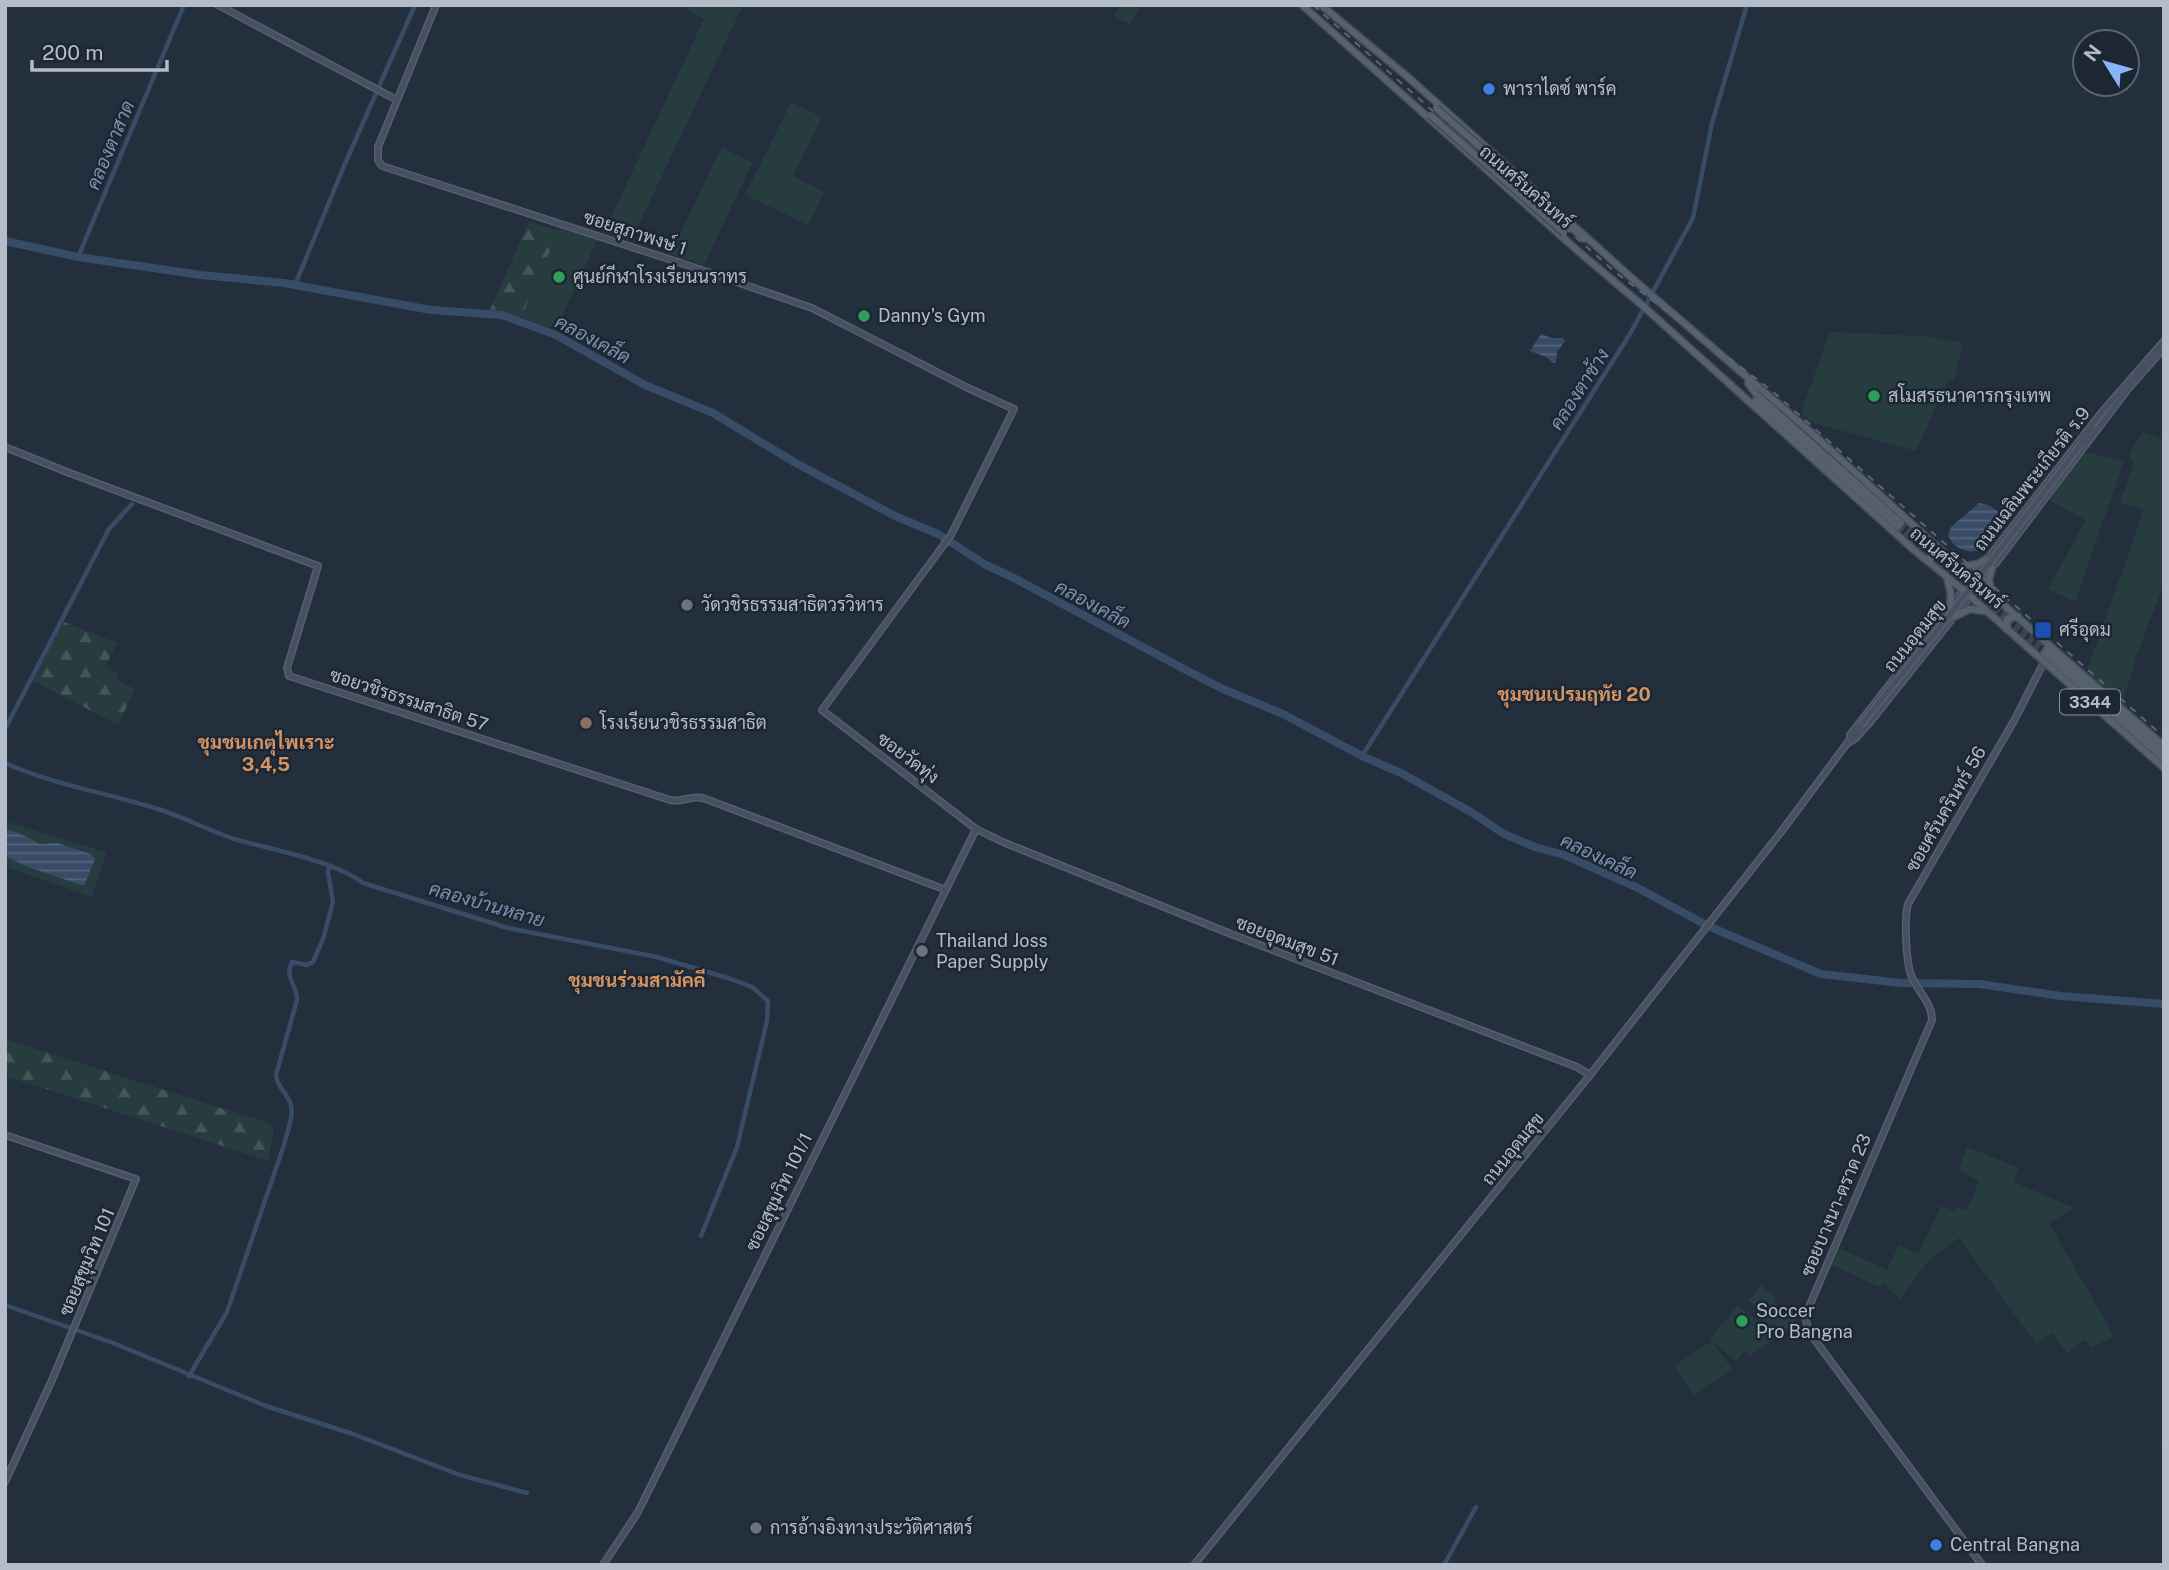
<svg xmlns="http://www.w3.org/2000/svg" width="2169" height="1570" font-family="'Public Sans',Sarabun,sans-serif">
  <style>
    .green { fill: #263c3f }
    .forest { fill: url(#forest-firs) }
    .water { fill: url(#water-rules) }
    .lines { fill: none; stroke-linecap: round; stroke-linejoin: round }
    .canal { stroke: #394c67; stroke-width: 4.5 }
    .river { stroke: #394c67; stroke-width: 8 }
    .primary-tunnel { stroke: #3a4453; stroke-width: 6; stroke-dasharray: 6 3; stroke-linecap: butt }
    .secondary-casing { stroke: #565f6c; stroke-width: 8 }
    .primary-casing { stroke: #414a57; stroke-width: 9 }
    .secondary { stroke: #465061; stroke-width: 5 }
    .primary { stroke: #56606e; stroke-width: 6 }
    .rail { stroke: #5a6575; stroke-width: 2; stroke-dasharray: 7 7; stroke-linecap: butt }
    .secondary-bridge-casing { stroke: #565f6c; stroke-width: 8; stroke-linecap: butt }
    .primary-bridge-casing { stroke: #414a57; stroke-width: 9; stroke-linecap: butt }
    .secondary-bridge { stroke: #465061; stroke-width: 5 }
    .primary-bridge { stroke: #56606e; stroke-width: 6 }
    .shop-dot { fill: #3f7fe0; stroke: #1d2633; stroke-width: 2.5 }
    .leisure-dot { fill: #2e9e5b; stroke: #1d2633; stroke-width: 2.5 }
    .worship-dot { fill: #6b7280; stroke: #1d2633; stroke-width: 2.5 }
    .transit-dot { fill: #1a4fb4; stroke: #1d2633; stroke-width: 2.5 }
    .education-dot { fill: #8d6e63; stroke: #1d2633; stroke-width: 2.5 }
    .labels { text-anchor: middle; stroke-width: 5; stroke-linejoin: round; paint-order: stroke }
    .shield { fill: #1d2633; stroke: #878f9c; stroke-width: 2 }
    .shield-label { font-size: 16px; font-weight: bold; fill: #b4bcc9 }
    .poi-label { font-size: 18px; fill: #b4bcc9; stroke: #1d2633; text-anchor: start }
    .street-label { font-size: 18px; fill: #b4bcc9; stroke: #1d2633 }
    .water-label { font-size: 19px; font-style: italic; fill: #7c92b1; stroke: #1d2633 }
    .neighbourhood-label { font-size: 19px; font-weight: bold; fill: #d59563; stroke: #1d2633 }
  </style>
  <defs>
    <pattern id="forest-firs" width="22" height="20" patternUnits="userSpaceOnUse" patternTransform="scale(1.75)"><rect width="22" height="20" fill="#263c3f"/><path d="M5 1l3.5 6h-7zM16 11l3.5 6h-7z" fill="#435659"/></pattern>
    <pattern id="water-rules" width="6" height="5" patternUnits="userSpaceOnUse" patternTransform="scale(1.75)"><rect width="6" height="5" fill="#394c67"/><path d="M0 2.5h6" fill="none" stroke="#53647b"/></pattern>
  </defs>
  <rect width="100%" height="100%" fill="#242f3e"/>
  <g class="green">
    <path d="M688 5 709 7 711 5H743L631 241 604 232 704 19 686 10Z"/>
    <path d="M1120 5H1142L1130 24 1116 18 1115 14Z"/>
    <path d="M791 102 822 117 793 176 824 192 808 225 745 195Z"/>
    <path d="M722 147 752 163 704 265 670 254Z"/>
    <path d="M560 228 598 238 556 330 521 317Z"/>
    <path d="M1830 332 1921 336 1963 343 1954 380H1948L1916 451 1810 422 1801 412Z"/>
    <path d="M2143 432 2164 440V584L2137 654 2122 705 2087 672 2144 509 2120 503 2134 464 2129 454Z"/>
    <path d="M2084 452 2124 461 2075 602 2048 589 2086 520 2052 502 2049 497Z"/>
    <path d="M5 821 105 852 106 855 92 897 5 867Z"/>
    <path d="M1967 1147 2019 1168 2014 1182 2074 1208 2049 1223 2114 1336 2092 1348 2085 1340 2067 1353 2052 1333 2036 1344 1959 1238C1932 1255 1917 1273 1900 1299L1883 1283 1879 1287 1830 1264 1837 1247 1887 1270 1899 1245 1918 1254 1941 1206 1955 1211 1957 1207 1967 1211 1979 1181 1958 1170Z"/>
    <path d="M1761 1285 1774 1296V1302L1795 1320 1782 1336 1760 1318 1761 1311 1748 1301Z"/>
    <path d="M1738 1305 1777 1337 1749 1356 1745 1351 1736 1361 1710 1339Z"/>
    <path d="M1712 1341 1732 1369 1694 1395 1674 1366Z"/>
  </g>
  <g class="forest">
    <path d="M529 222 559 231 521 317C511 319 500 313 489 312Z"/>
    <path d="M64 622 117 643 105 667 119 674 116 680 135 689 118 725 32 680Z"/>
    <path d="M5 1039 271 1124C277 1136 268 1149 269 1161L5 1076Z"/>
  </g>
  <g class="water">
    <path d="M1541 334 1552 338H1563L1565 341 1557 352 1556 362 1553 363 1546 357 1530 351Z"/>
    <path d="M1979 503C1990 504 2004 512 2004 525 1992 538 1983 557 1964 550 1956 547 1951 543 1948 535L1951 527Z"/>
    <path d="M5 829 19 833 40 844 57 843 91 854 95 859 84 886 28 867 5 856Z"/>
  </g>
  <g class="lines">
    <g class="canal">
      <path d="M78 257 184 5"/>
      <path d="M295 285 344 166 415 5"/>
      <path d="M5 729 109 529 132 504"/>
      <path d="M1362 756 1630 334 1693 218 1712 123 1747 5"/>
      <path d="M5 763C54 785 108 793 158 809 185 817 210 832 238 840 274 850 334 861 363 883L508 928 657 957 731 979 752 987 768 1001 767 1021 737 1147 701 1236"/>
      <path d="M5 1305 113 1343 266 1406 353 1434 460 1475 527 1493"/>
      <path d="M189 1376 227 1312 284 1145C287 1132 296 1112 289 1100 284 1090 277 1086 276 1075L297 1000C297 984 284 978 292 962L307 965 313 962 323 939 333 902 328 872 329 867"/>
      <path d="M2164 1443V1449"/>
      <path d="M1444 1565 1476 1507"/>
    </g>
    <path class="river" d="M5 241 78 257 201 275 284 283 431 310 502 315 556 335 645 385 713 413 794 462 895 516 938 534 986 565 1012 577 1184 669 1223 689 1283 714 1362 756 1401 773 1471 812 1504 834 1535 847 1564 855 1636 887 1708 926 1821 974 1901 983 1979 984 2061 996 2164 1004"/>
    <g class="primary-tunnel">
      <path d="M1901 523 2047 649"/>
      <path d="M1898 527 2044 653"/>
    </g>
    <g class="secondary-casing">
      <g id="secondary">
        <path d="M218 5 397 100"/>
        <path d="M436 5 378 147V160L382 166 684 264 812 308 968 388 1014 409 951 535 822 710 976 829 1005 843 1231 934 1577 1067 1590 1075"/>
        <path d="M2082 443 2093 429"/>
        <path d="M5 447 67 472 318 566 287 668 289 676 670 800C683 803 690 795 703 798L946 890"/>
        <path d="M1850 735 2102 412 2164 341"/>
        <path d="M1848 743 1856 738 1871 721 1980 584 2128 389 2164 348"/>
        <path d="M5 1135 136 1179 52 1380 5 1482"/>
        <path d="M603 1565 638 1512 976 829"/>
        <path d="M1194 1565 1590 1075 1781 832 1860 726"/>
        <path d="M1982 1565 1809 1332 1805 1316 1932 1020C1932 1002 1917 991 1911 975 1906 961 1904 918 1908 904L2015 719 2044 662"/>
      </g>
    </g>
    <g class="primary-casing">
      <g id="primary">
        <path d="M1302 5 1578 251 1643 306 1914 550 1963 590 2164 768"/>
        <path d="M1321 5 1409 78 1634 280 1805 427 1933 543 2164 746"/>
        <path d="M1570 226 1584 239"/>
        <path d="M1748 383 1756 394 1901 523"/>
        <path d="M1756 400 1898 527"/>
        <path d="M1924 558 1930 559 1936 554 1934 545"/>
        <path d="M1960 567 1978 564 1986 559"/>
        <path d="M1947 577 1951 595 1950 606"/>
        <path d="M1991 592 1989 579 1992 568"/>
        <path d="M1954 617 1970 609 1984 611"/>
        <path d="M2007 629V619L2018 616"/>
        <path d="M2047 649 2164 753"/>
        <path d="M2044 653 2164 759"/>
      </g>
    </g>
    <use href="#secondary" class="secondary"/>
    <use href="#primary" class="primary"/>
    <path class="rail" d="M1313 5 1615 272 1771 390 2164 737"/>
    <g class="secondary-bridge-casing">
      <path id="secondary-bridge" d="M1860 726 1945 621 2082 443"/>
    </g>
    <g class="primary-bridge-casing">
      <g id="primary-bridge">
        <path d="M1436 108 1570 226"/>
        <path d="M1430 115 1564 233"/>
      </g>
    </g>
    <use href="#secondary-bridge" class="secondary-bridge"/>
    <use href="#primary-bridge" class="primary-bridge"/>
  </g>
  <g class="shop-dot">
    <circle cx="1489" cy="89" r="7"/>
    <circle cx="1936" cy="1545" r="7"/>
  </g>
  <g class="leisure-dot">
    <circle cx="559" cy="277" r="7"/>
    <circle cx="864" cy="316" r="7"/>
    <circle cx="1874" cy="396" r="7"/>
    <circle cx="1742" cy="1321" r="7"/>
  </g>
  <g class="worship-dot">
    <circle cx="687" cy="605" r="7"/>
    <circle cx="922" cy="951" r="7"/>
    <circle cx="756" cy="1528" r="7"/>
  </g>
  <rect class="transit-dot" x="2034" y="621" width="18" height="18" rx="3.5"/>
  <circle class="education-dot" cx="586" cy="723" r="7"/>
  <g class="labels">
    <rect class="shield" x="2060" y="689.5" width="60" height="25" rx="5"/>
    <g class="shield-label">
      <text x="2090" y="708">3344</text>
    </g>
    <g class="poi-label">
      <text x="1503" y="95">พาราไดซ์ พาร์ค</text>
      <text x="573" y="283">ศูนย์กีฬาโรงเรียนนราทร</text>
      <text x="878" y="322">Danny's Gym</text>
      <text x="1888" y="402">สโมสรธนาคารกรุงเทพ</text>
      <text x="701" y="611">วัดวชิรธรรมสาธิตวรวิหาร</text>
      <text x="2059" y="636">ศรีอุดม</text>
      <text x="600" y="729">โรงเรียนวชิรธรรมสาธิต</text>
      <text x="936" y="947">Thailand Joss<tspan x="936" dy="21">Paper Supply</tspan></text>
      <text x="1756" y="1317">Soccer<tspan x="1756" dy="21">Pro Bangna</tspan></text>
      <text x="770" y="1534">การอ้างอิงทางประวัติศาสตร์</text>
      <text x="1950" y="1551">Central Bangna</text>
    </g>
    <g class="street-label">
      <text transform="translate(1526 187) rotate(41)" y="6">ถนนศรีนครินทร์</text>
      <text transform="translate(635 233) rotate(18)" y="6">ซอยสุภาพงษ์ 1</text>
      <text transform="translate(2032 479) rotate(-52)" y="6">ถนนเฉลิมพระเกียรติ ร.9</text>
      <text transform="translate(1957 568) rotate(40)" y="6">ถนนศรีนครินทร์</text>
      <text transform="translate(1915 636) rotate(-51)" y="6">ถนนอุดมสุข</text>
      <text transform="translate(409 700) rotate(18)" y="6">ซอยวชิรธรรมสาธิต 57</text>
      <text transform="translate(908 758) rotate(37)" y="6">ซอยวัดทุ่ง</text>
      <text transform="translate(1946 809) rotate(-60)" y="6">ซอยศรีนครินทร์ 56</text>
      <text transform="translate(1287 941) rotate(21)" y="6">ซอยอุดมสุข 51</text>
      <text transform="translate(1513 1149) rotate(-51)" y="6">ถนนอุดมสุข</text>
      <text transform="translate(779 1192) rotate(-64)" y="6">ซอยสุขุมวิท 101/1</text>
      <text transform="translate(1836 1205) rotate(-67)" y="6">ซอยบางนา-ตราด 23</text>
      <text transform="translate(87 1262) rotate(-67)" y="6">ซอยสุขุมวิท 101</text>
    </g>
    <g class="water-label">
      <text transform="translate(110 145) rotate(-67)" y="7">คลองตาสาด</text>
      <text transform="translate(593 339) rotate(28)" y="7">คลองเคล็ด</text>
      <text transform="translate(1579 389) rotate(-57)" y="7">คลองตาช้าง</text>
      <text transform="translate(1093 604) rotate(28)" y="7">คลองเคล็ด</text>
      <text transform="translate(1599 856) rotate(25)" y="7">คลองเคล็ด</text>
      <text transform="translate(487 904) rotate(16)" y="7">คลองบ้านหลาย</text>
    </g>
    <g class="neighbourhood-label">
      <text x="1574" y="701">ชุมชนเปรมฤทัย 20</text>
      <text x="266" y="749">ชุมชนเกตุไพเราะ<tspan x="266" dy="22">3,4,5</tspan></text>
      <text x="637" y="987">ชุมชนร่วมสามัคคี</text>
    </g>
  </g>
  <rect width="2169" height="1570" fill="none" stroke="#b4bcc9" stroke-width="14"/>
  <g transform="translate(2106 63) rotate(307)"><circle r="33" fill="#1d2633" stroke="#59626f" stroke-width="2"/>
  <path d="M0-5L12 26L0 18L-12 26Z" fill="#8ab4f8"/>
  <text y="-10" font-size="19" font-weight="bold" text-anchor="middle" fill="#b4bcc9">N</text>
  </g>
  <path d="M32 60v10h135v-10" fill="none" stroke="#b4bcc9" stroke-width="3.5"/>
  <text x="42" y="60" font-size="21" fill="#b4bcc9" stroke="#1d2633" stroke-width="5" paint-order="stroke">200 m</text>
</svg>
